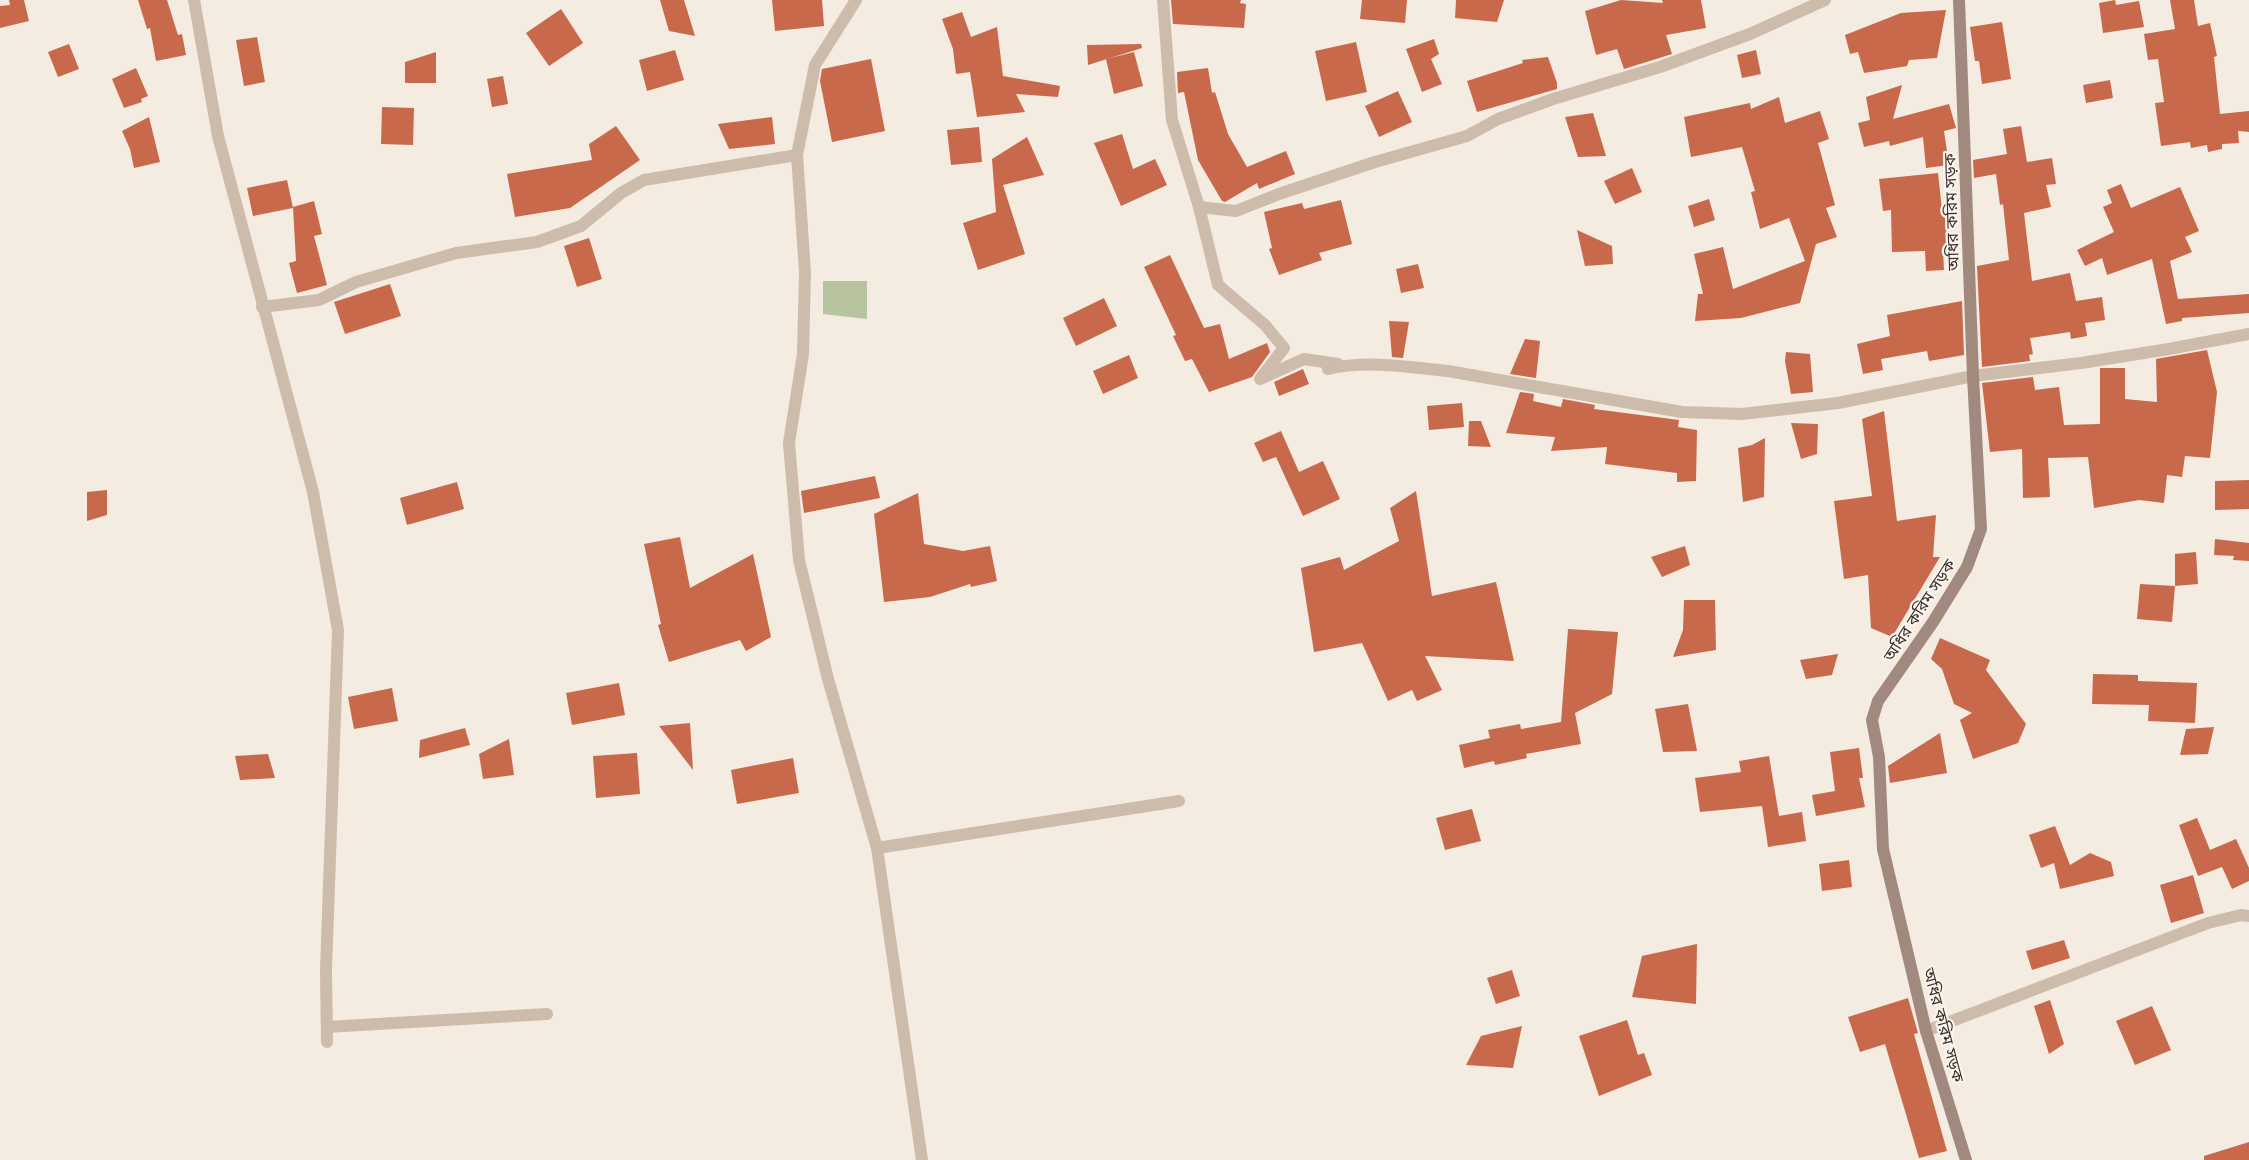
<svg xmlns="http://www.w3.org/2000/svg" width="2249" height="1160" font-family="Inter,'Noto Sans Bengali',sans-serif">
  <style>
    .green { fill: #b8c4a0 }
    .building { fill: #c8694b }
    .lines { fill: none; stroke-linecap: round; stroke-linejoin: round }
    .minor { stroke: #cdbbac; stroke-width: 12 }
    .secondary { stroke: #a18a7d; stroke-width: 12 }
    .labels { text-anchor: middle; stroke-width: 4.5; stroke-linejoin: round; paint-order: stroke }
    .street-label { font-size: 16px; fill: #3b302b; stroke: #fbf5ee }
  </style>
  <rect width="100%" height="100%" fill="#f4ebe1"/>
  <path class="green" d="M823 281H867V319L823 314Z"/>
  <g class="building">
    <path d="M9 0H24L29 21 0 28V6L10 5Z"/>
    <path d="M138 0H167L178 35 182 34 186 55 156 61 150 28 147 29Z"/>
    <path d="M660 0H684L695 36 669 31Z"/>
    <path d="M772 0H822L824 26 775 31Z"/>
    <path d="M1171 0H1241L1240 3 1246 4 1244 28 1173 24Z"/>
    <path d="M1362 0H1407L1405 23 1360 19Z"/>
    <path d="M1456 0H1504L1497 22 1455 18Z"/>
    <path d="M1621 0 1663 3 1662 0H1701L1706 28 1666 35 1672 54 1624 69 1617 49 1596 55 1585 11Z"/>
    <path d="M2115 0 2116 5 2139 1 2144 27 2103 33 2099 3Z"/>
    <path d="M2170 0H2194L2198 26 2210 23 2217 56 2214 57 2220 114 2249 111V132L2238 131 2239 143 2222 144V149L2208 152 2207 145 2191 148 2190 142 2161 146 2155 103 2164 102 2158 59 2148 60 2144 34 2175 29Z"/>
    <path d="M561 9 583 43 549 66 526 33Z"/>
    <path d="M1946 10 1937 58 1909 60 1907 66 1864 73 1858 52 1850 54 1845 35 1901 13Z"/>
    <path d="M962 12 971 37 997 27 1003 76 1060 86 1058 97 1016 94 1025 112 977 117 970 72 956 74 953 49 942 19Z"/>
    <path d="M2002 22 2011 79 1982 84 1979 61H1975L1970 27Z"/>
    <path d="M257 37 265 82 244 86 236 40Z"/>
    <path d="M1434 39 1439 54 1431 59 1442 84 1422 92 1406 49Z"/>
    <path d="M1356 42 1367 92 1326 101 1315 51Z"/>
    <path d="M69 44 79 69 58 77 48 52Z"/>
    <path d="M1141 44 1142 48 1088 65 1087 45Z"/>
    <path d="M675 50 684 80 647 91 639 60Z"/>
    <path d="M1756 50 1761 74 1742 78 1737 55Z"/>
    <path d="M436 52V83H405V62Z"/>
    <path d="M1134 52 1143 86 1114 94 1106 59Z"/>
    <path d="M1548 57 1557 83V89L1477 112 1467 81 1523 63 1522 60Z"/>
    <path d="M871 59 885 131 832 142 820 81 822 69Z"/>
    <path d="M136 68 148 96 141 99 142 102 124 108 112 79Z"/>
    <path d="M1208 68 1212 93 1215 92 1228 134 1247 167 1286 151 1295 174 1259 189 1257 183 1225 202 1222 201 1198 160 1184 92 1178 93 1177 72Z"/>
    <path d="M503 76 508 104 492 107 487 79Z"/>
    <path d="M2110 80 2113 98 2086 103 2083 85Z"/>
    <path d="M1902 85 1893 119 1949 104 1956 128 1944 131 1949 165 1926 168 1923 137 1890 146 1889 141 1864 147 1858 123 1870 120 1866 97Z"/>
    <path d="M1398 91 1412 122 1379 137 1365 106Z"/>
    <path d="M1779 97 1785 123 1820 111 1829 139 1818 143 1835 205 1826 208 1837 237 1816 244 1800 303 1741 318 1695 321 1698 294H1703L1694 254 1723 247 1733 289 1805 261 1789 218 1760 229 1751 192 1755 191 1742 147 1691 157 1684 117 1750 103 1751 109Z"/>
    <path d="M382 107 414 108 413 145 381 144Z"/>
    <path d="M1593 113 1606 156 1578 157 1565 117Z"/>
    <path d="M149 117 160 162 134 168 130 149 122 131Z"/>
    <path d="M772 117 775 144 729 149 718 124Z"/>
    <path d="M616 126 640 160 570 208 515 217 507 174 592 160 589 144Z"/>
    <path d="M2021 126 2027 162 2052 158 2056 184 2046 185 2051 207 2024 213 2032 281 2070 273 2076 301 2102 297 2105 320 2085 323 2087 336 2071 339 2070 332 2030 338 2033 354 2029 355 2030 361 1982 367 1977 266 2009 260 2003 204 2000 205 1996 174 1974 178 1973 160 2007 154 2003 129Z"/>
    <path d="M979 127 982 162 951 165 947 130Z"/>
    <path d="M1122 134 1133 169 1155 159 1167 185 1121 206 1094 143Z"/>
    <path d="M1027 137 1044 175 1003 185 1025 254 978 270 963 223 996 212 992 159Z"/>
    <path d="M1632 168 1642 192 1615 204 1604 181Z"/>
    <path d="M1938 173 1942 210H1948L1950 250H1943L1944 270 1926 271 1925 251 1892 252 1891 210 1883 211 1879 179Z"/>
    <path d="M287 180 293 208 253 216 247 188Z"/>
    <path d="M2121 184 2131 208 2180 187 2199 231 2185 237 2192 252 2170 261 2178 299 2249 294V313L2182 318V321L2166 324 2152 259 2107 275 2102 258 2085 266 2077 250 2114 232 2103 207 2112 203 2107 190Z"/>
    <path d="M1709 199 1715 220 1694 227 1688 206Z"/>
    <path d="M1341 200 1352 244 1319 253 1322 260 1279 275 1269 249 1272 248 1264 212 1302 203 1304 209Z"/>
    <path d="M314 201 322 234 314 236 327 285 297 293 289 263 296 261 293 207Z"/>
    <path d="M1577 230 1612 246 1613 264 1585 266Z"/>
    <path d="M589 238 602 279 577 287 564 246Z"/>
    <path d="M1170 255 1204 328 1220 324 1229 359 1267 343 1270 352 1252 377 1209 392 1192 359 1185 361 1173 336 1176 335 1144 267Z"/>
    <path d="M1418 264 1424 288 1401 293 1396 269Z"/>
    <path d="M390 284 401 316 345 334 334 302Z"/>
    <path d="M1104 298 1117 326 1076 346 1063 318Z"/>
    <path d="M1962 301 1964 355 1929 361 1927 351 1881 359 1883 370 1863 374 1857 344 1890 336 1887 315Z"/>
    <path d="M1389 321 1409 322 1403 358 1392 357Z"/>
    <path d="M1525 339 1540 341 1536 378 1510 374Z"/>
    <path d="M2207 350 2217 392 2210 458 2185 456 2182 477 2167 475 2164 503 2139 500 2094 508 2088 457 2048 458 2050 497 2023 498 2022 449 1990 452 1982 383 2033 377 2035 390 2059 387 2064 425 2100 424V368H2125V399L2157 402 2156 359Z"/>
    <path d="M1786 352 1810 354 1813 392 1791 394 1785 361Z"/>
    <path d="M1129 355 1138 378 1103 394 1093 371Z"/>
    <path d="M1303 369 1309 384 1279 396 1274 382Z"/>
    <path d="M1520 392 1534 394 1533 401 1561 407 1563 399 1595 405 1594 409 1679 420 1678 427 1697 430 1696 481 1677 482V473L1605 464 1607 447 1551 451 1555 437 1506 433Z"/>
    <path d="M1462 403 1464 427 1429 430 1427 406Z"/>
    <path d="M1884 411 1897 521 1936 515 1933 557H1940L1892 637 1871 628 1868 575 1844 579 1834 501 1872 496 1862 419Z"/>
    <path d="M1469 421H1481L1491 447 1468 446Z"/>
    <path d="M1791 423 1818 424 1817 454 1801 459Z"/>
    <path d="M1281 431 1299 472 1323 461 1340 499 1303 516 1276 457 1263 462 1254 443Z"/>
    <path d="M1765 438 1764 497 1743 502 1738 448 1752 445Z"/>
    <path d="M875 476 880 498 804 513 801 491Z"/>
    <path d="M2249 480V509L2215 510V481Z"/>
    <path d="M457 482 464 509 407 525 400 498Z"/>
    <path d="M107 490V515L87 521V492Z"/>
    <path d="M1416 491 1432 596 1496 582 1514 661 1425 656 1442 690 1417 701 1412 690 1388 701 1362 643 1314 652 1301 568 1340 557 1344 570 1399 541 1390 508Z"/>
    <path d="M918 493 924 544 963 551 990 546 997 581 971 587 970 584 930 597 884 602 874 514Z"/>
    <path d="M680 537 690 588 753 554 771 637 746 651 740 640 669 662 658 625 661 624 644 544Z"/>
    <path d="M2215 539 2249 543V561L2233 560 2234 556 2214 555Z"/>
    <path d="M1685 546 1690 565 1662 577 1651 557Z"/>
    <path d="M2196 552 2198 584 2175 586V554Z"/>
    <path d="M2140 584 2175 586 2172 622 2137 619Z"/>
    <path d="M1684 600H1715L1716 650 1673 657 1683 630Z"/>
    <path d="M1568 629 1618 632 1612 694 1575 713 1581 744 1526 754 1527 758 1495 765 1494 761 1464 768 1459 745 1490 738 1488 730 1520 724 1521 729 1561 722Z"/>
    <path d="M1940 638 1990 660 1986 670 2026 724 2018 743 1973 759 1960 720 1972 713 1954 704 1942 669 1931 659Z"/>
    <path d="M1838 654 1832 675 1806 679 1800 660Z"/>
    <path d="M2093 674 2138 675V681L2197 683 2195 723 2148 721 2149 705 2092 704Z"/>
    <path d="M619 683 625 715 572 725 566 693Z"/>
    <path d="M392 688 398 721 354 729 348 697Z"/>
    <path d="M1688 704 1697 751 1663 752 1655 709Z"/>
    <path d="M690 723 693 770 659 726Z"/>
    <path d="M2214 727 2208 754 2180 755 2186 729Z"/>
    <path d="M465 728 470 745 419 758 420 740Z"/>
    <path d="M1940 733 1947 773 1890 783 1888 766Z"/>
    <path d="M509 739 514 775 483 779 479 754Z"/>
    <path d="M1859 748 1863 778H1859L1865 807 1816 816 1812 795 1835 791 1830 752Z"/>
    <path d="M637 753 640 794 596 798 593 756Z"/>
    <path d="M268 754 275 778 240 780 235 756Z"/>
    <path d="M1769 756 1779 816 1802 812 1806 841 1768 847 1762 806 1700 812 1695 778 1741 772 1739 761Z"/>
    <path d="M793 758 799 793 737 804 731 770Z"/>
    <path d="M1472 809 1481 841 1445 850 1436 818Z"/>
    <path d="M2197 818 2210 850 2236 839 2249 868V881L2232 889 2222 867 2198 876 2179 825Z"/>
    <path d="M2055 826 2070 865 2090 853 2111 862 2114 876 2060 889 2054 863 2041 868 2029 835Z"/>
    <path d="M1849 860 1852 887 1822 891 1819 864Z"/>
    <path d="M2193 875 2204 913 2171 923 2160 885Z"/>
    <path d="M2064 940 2070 958 2032 970 2026 951Z"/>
    <path d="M1697 944 1696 1004 1632 997 1642 956Z"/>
    <path d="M1512 970 1520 996 1496 1004 1487 978Z"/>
    <path d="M1908 998 1918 1033 1914 1034 1947 1151 1919 1158 1885 1044 1860 1052 1848 1017Z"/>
    <path d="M2050 1000 2064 1044 2049 1054 2034 1006Z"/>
    <path d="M2152 1006 2171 1050 2135 1065 2116 1021Z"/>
    <path d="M1627 1020 1638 1055 1644 1053 1652 1075 1599 1096 1579 1036Z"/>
    <path d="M1522 1026 1513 1068 1466 1065 1481 1036Z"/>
    <path d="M2249 1142V1160H2204V1156Z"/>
  </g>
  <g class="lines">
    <g class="minor">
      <path d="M194 0 218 136 313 492 338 630 326 970 327 1042"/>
      <path d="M856 0 815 65 797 155 805 272 803 354 789 443 799 560 828 679 877 848 922 1160"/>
      <path d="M1163 0 1172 120 1199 207 1218 285 1265 325 1284 348 1260 379 1304 359 1338 364"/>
      <path d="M1199 207 1236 211 1279 194 1375 162 1467 136 1498 119 1553 99 1660 67 1750 34 1825 0"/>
      <path d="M262 307 319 300 356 282 456 253 537 242 581 226 621 193 644 180 797 155"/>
      <path d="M1328 369C1366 360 1409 367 1448 371L1682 412 1742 414 1838 403 1973 376 2081 363 2169 349 2249 334"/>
      <path d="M877 848 1179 801"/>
      <path d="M327 1027 547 1014"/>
      <path d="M1926 1031 2208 923 2241 915 2249 916"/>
    </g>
    <path class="secondary" d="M1959 0 1973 376 1981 529 1967 567 1933 622 1878 701 1872 720 1879 757 1883 849 1926 1031 1966 1160"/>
  </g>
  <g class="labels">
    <g class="street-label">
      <text transform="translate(1951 212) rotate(-92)" y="6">অধির করিম সড়ক</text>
      <text transform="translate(1919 610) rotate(-57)" y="6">অধির করিম সড়ক</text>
      <text transform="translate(1944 1025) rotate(75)" y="6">অধির করিম সড়ক</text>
    </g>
  </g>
</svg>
